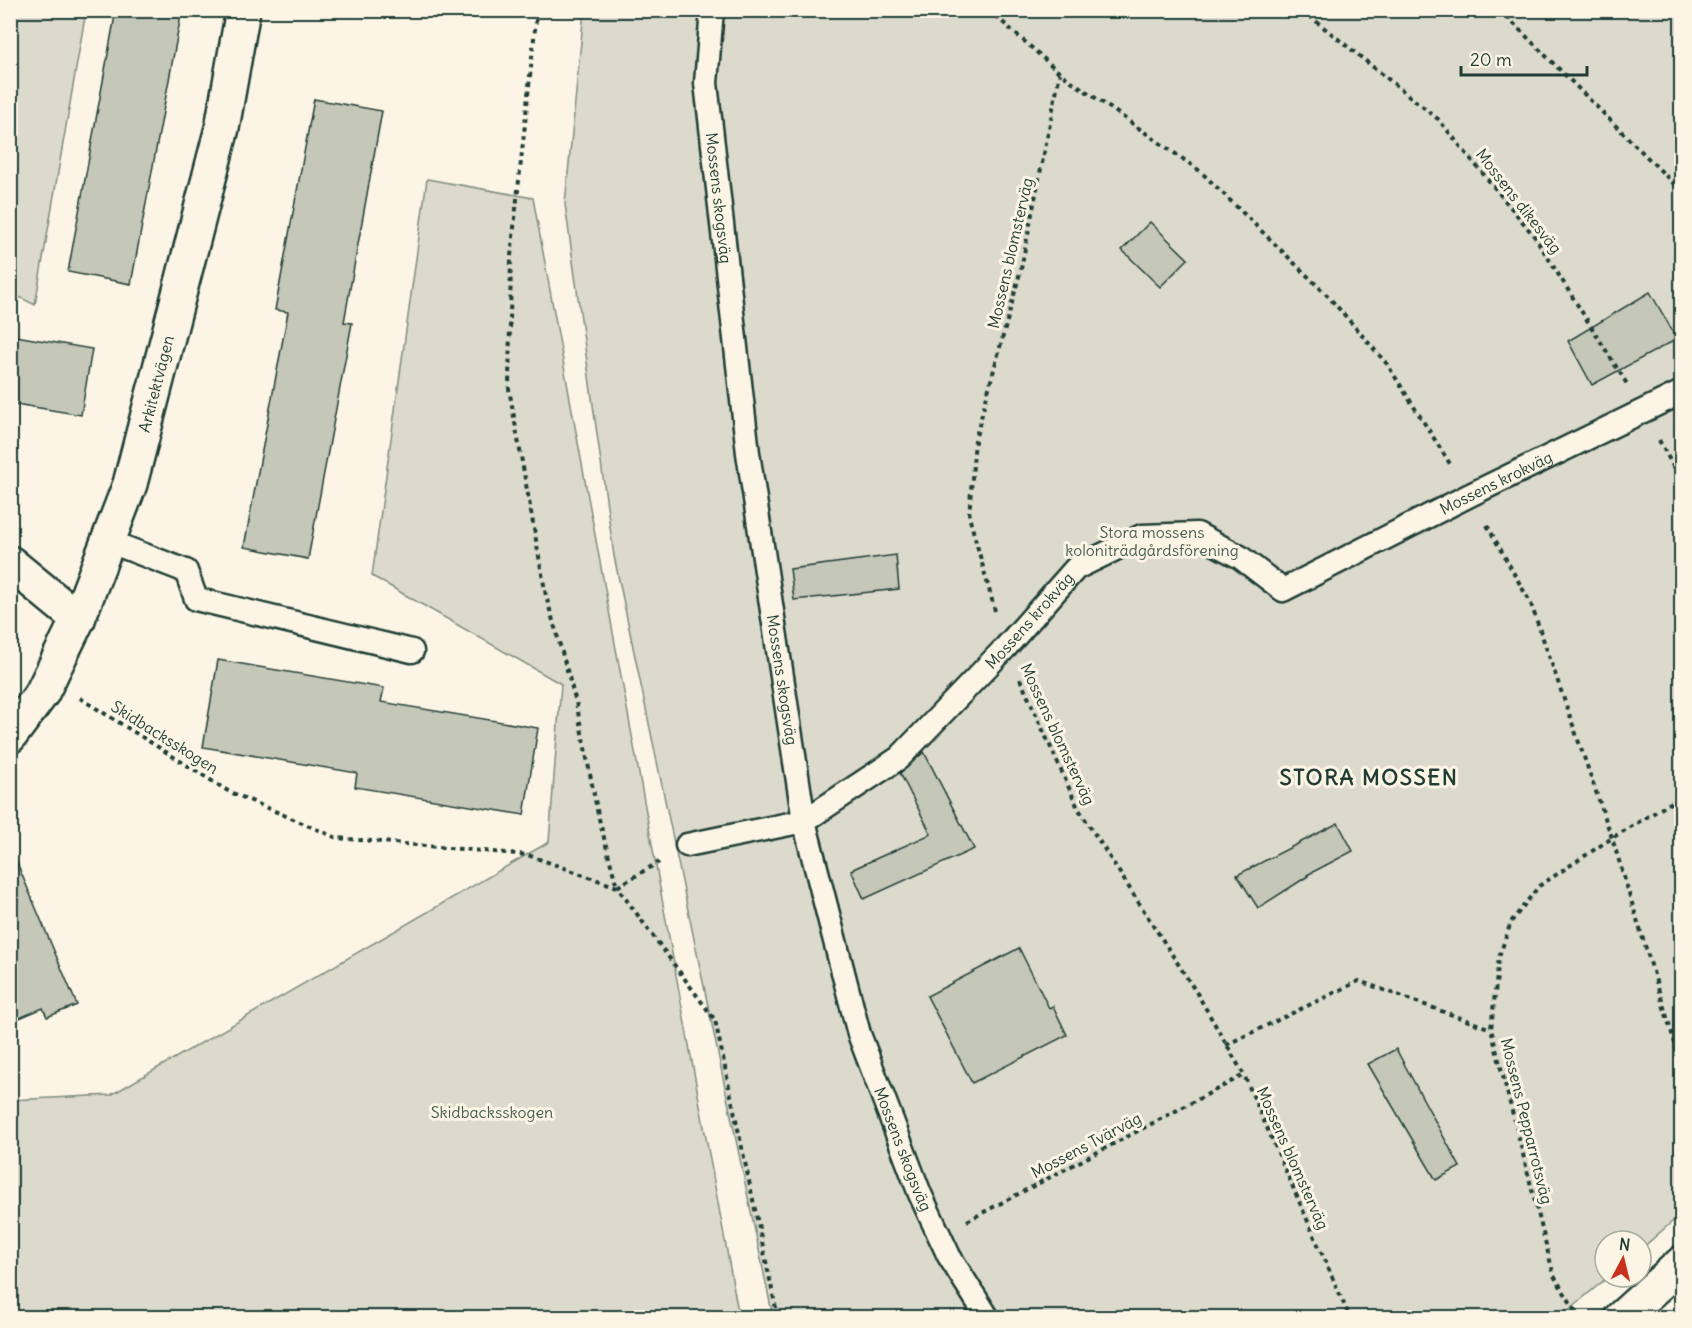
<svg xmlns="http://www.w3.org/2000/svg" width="1692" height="1328" font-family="Delius,sans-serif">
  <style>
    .green { fill: #dcdacc; stroke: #7e8c80; stroke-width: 1.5 }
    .building { fill: #c5c7b9; stroke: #1f3d34; stroke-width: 1.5 }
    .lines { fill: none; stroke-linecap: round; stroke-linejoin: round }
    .lane-casing { stroke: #1f3d34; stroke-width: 27 }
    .street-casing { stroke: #1f3d34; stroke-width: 38 }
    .secondary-casing { stroke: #1f3d34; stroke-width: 38 }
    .path { stroke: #1f3d34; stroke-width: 4; stroke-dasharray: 4.5 4.5; stroke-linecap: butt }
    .lane { stroke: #fcf5e5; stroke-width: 22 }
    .street { stroke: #fcf5e5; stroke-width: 33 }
    .secondary { stroke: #fcf5e5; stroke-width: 33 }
    .labels { text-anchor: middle; stroke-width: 6; stroke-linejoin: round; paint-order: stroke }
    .street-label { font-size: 16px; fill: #1f3d34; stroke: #fcf5e5 }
    .park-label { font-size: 16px; fill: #455c52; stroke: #fcf5e5 }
    .district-label { font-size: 22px; font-weight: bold; letter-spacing: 1.5px; fill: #1f3d34; stroke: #fcf5e5 }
  </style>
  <rect width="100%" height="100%" fill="#fcf5e5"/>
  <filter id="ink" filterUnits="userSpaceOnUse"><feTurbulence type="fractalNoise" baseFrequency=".0167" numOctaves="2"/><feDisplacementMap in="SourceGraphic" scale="12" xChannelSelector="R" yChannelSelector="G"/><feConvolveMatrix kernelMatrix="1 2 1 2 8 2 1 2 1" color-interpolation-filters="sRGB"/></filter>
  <g filter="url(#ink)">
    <g class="green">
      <path d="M10 11H86L35 305 11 293Z"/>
      <path d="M584 11H1681V1214L1641 1249V1241H1605V1277H1608L1560 1317H773L614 556 565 204Z"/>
      <path d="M427 179 533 198 739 1317H11V1100L111 1095 549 842 561 684 372 576Z"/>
    </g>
    <g class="building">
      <path d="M116 10H182L131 284 68 272Z"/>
      <path d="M314 99 382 111 344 322 352 323 308 559 244 547 288 312 275 310Z"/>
      <path d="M1150 222 1188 259 1160 287 1122 250Z"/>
      <path d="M1650 292 1677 339 1592 385 1568 341Z"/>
      <path d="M10 335 92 349 81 415 10 403Z"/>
      <path d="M896 555 899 589 794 600 790 569Z"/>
      <path d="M218 660 384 688 381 702 538 728 524 815 355 787 357 773 203 747Z"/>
      <path d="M924 752 974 849 864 899 851 870 931 834 900 773Z"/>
      <path d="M1338 823 1353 851 1307 875 1308 876 1258 908 1237 875Z"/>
      <path d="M11 849 77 1005 47 1017 43 1008 10 1022Z"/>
      <path d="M1019 948 1049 1008 1053 1006 1067 1035 972 1083 927 996Z"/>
      <path d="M1396 1049 1460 1167 1436 1180 1368 1064Z"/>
    </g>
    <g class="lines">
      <g class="lane-casing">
        <g id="lane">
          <path id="s1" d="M712 10 706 83 748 453 804 821 859 1034 920 1194 949 1256 988 1318"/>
          <path d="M108 541 186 571 196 599 412 651"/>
          <path id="s2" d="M687 845 804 821 899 758 1005 648 1076 568 1142 536 1197 534 1240 557 1283 590 1470 495 1682 392"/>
        </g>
      </g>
      <g class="street-casing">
        <g id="street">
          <path d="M10 563 78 619"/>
          <path id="s3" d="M10 736 42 693 78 619 130 484 222 128 243 10"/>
        </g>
      </g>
      <g class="secondary-casing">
        <path id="secondary" d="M1621 1318 1682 1263"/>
      </g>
      <g class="path">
        <path d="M537 10 511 256 509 389 546 596 576 702 598 815 617 887 659 862"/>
        <path d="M989 10 1060 73 1200 171 1327 295 1387 364 1452 467"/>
        <path d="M1302 10 1438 119 1535 237 1627 384"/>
        <path d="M1500 10 1682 192"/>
        <path d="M1659 440 1682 483"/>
        <path d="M1487 525 1531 604 1612 838 1682 1066"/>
        <path d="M995 611 969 516 975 440 1021 269 1060 73"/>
        <path d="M1020 679 1078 808 1198 995 1244 1075 1350 1318"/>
        <path d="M80 698 228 791 337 838 528 855 617 887 715 1020 778 1318"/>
        <path d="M1226 1045 1359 981 1491 1029"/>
        <path d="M967 1221 1244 1075"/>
        <path d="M1580 1318 1554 1276 1491 1029 1499 957 1511 922 1539 886 1612 838 1682 796"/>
      </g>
      <use href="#lane" class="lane"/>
      <use href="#street" class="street"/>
      <use href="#secondary" class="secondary"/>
    </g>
  </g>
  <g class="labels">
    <g class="street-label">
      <text dy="6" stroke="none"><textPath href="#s1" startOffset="189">Mossens skogsväg</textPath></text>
      <text transform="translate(1519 201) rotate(52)" y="6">Mossens dikesväg</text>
      <text transform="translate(1010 253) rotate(-77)" y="6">Mossens blomsterväg</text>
      <text dy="6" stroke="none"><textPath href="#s3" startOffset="384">Arkitektvägen</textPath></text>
      <text dy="6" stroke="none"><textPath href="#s2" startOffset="963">Mossens krokväg</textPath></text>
      <text dy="6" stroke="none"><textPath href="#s2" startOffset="423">Mossens krokväg</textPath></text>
      <text dy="6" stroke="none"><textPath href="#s1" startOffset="675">Mossens skogsväg</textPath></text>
      <text transform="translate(1058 734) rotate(65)" y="6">Mossens blomsterväg</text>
      <text transform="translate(165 737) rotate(32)" y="6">Skidbacksskogen</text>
      <text transform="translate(1527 1121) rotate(76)" y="6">Mossens Pepparrotsväg</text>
      <text transform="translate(1086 1145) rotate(-28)" y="6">Mossens Tvärväg</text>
      <text dy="6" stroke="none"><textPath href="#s1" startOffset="1161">Mossens skogsväg</textPath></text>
      <text transform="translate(1293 1158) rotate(66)" y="6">Mossens blomsterväg</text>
    </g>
    <g class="park-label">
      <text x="1152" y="538">Stora mossens<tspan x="1152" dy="18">koloniträdgårdsförening</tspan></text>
      <text x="492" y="1118">Skidbacksskogen</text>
    </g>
    <g class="district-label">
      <text x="1369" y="785">STORA MOSSEN</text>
    </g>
  </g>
  <rect width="1692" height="1328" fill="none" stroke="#fcf5e5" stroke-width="36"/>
  <rect x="18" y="18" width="1656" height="1292" fill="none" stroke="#1f3d34" stroke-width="2" filter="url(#ink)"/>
  <g transform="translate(1623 1259) rotate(7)"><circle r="28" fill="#fcf5e5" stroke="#a4ab9e" stroke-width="1.5"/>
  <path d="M0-4.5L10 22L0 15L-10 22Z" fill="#c8321e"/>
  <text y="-9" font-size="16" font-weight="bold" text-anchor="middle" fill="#1f3d34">N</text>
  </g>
  <path d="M1461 66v9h126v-9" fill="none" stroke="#1f3d34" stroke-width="3"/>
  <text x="1470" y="66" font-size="18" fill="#1f3d34" stroke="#fcf5e5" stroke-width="4.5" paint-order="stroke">20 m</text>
</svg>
